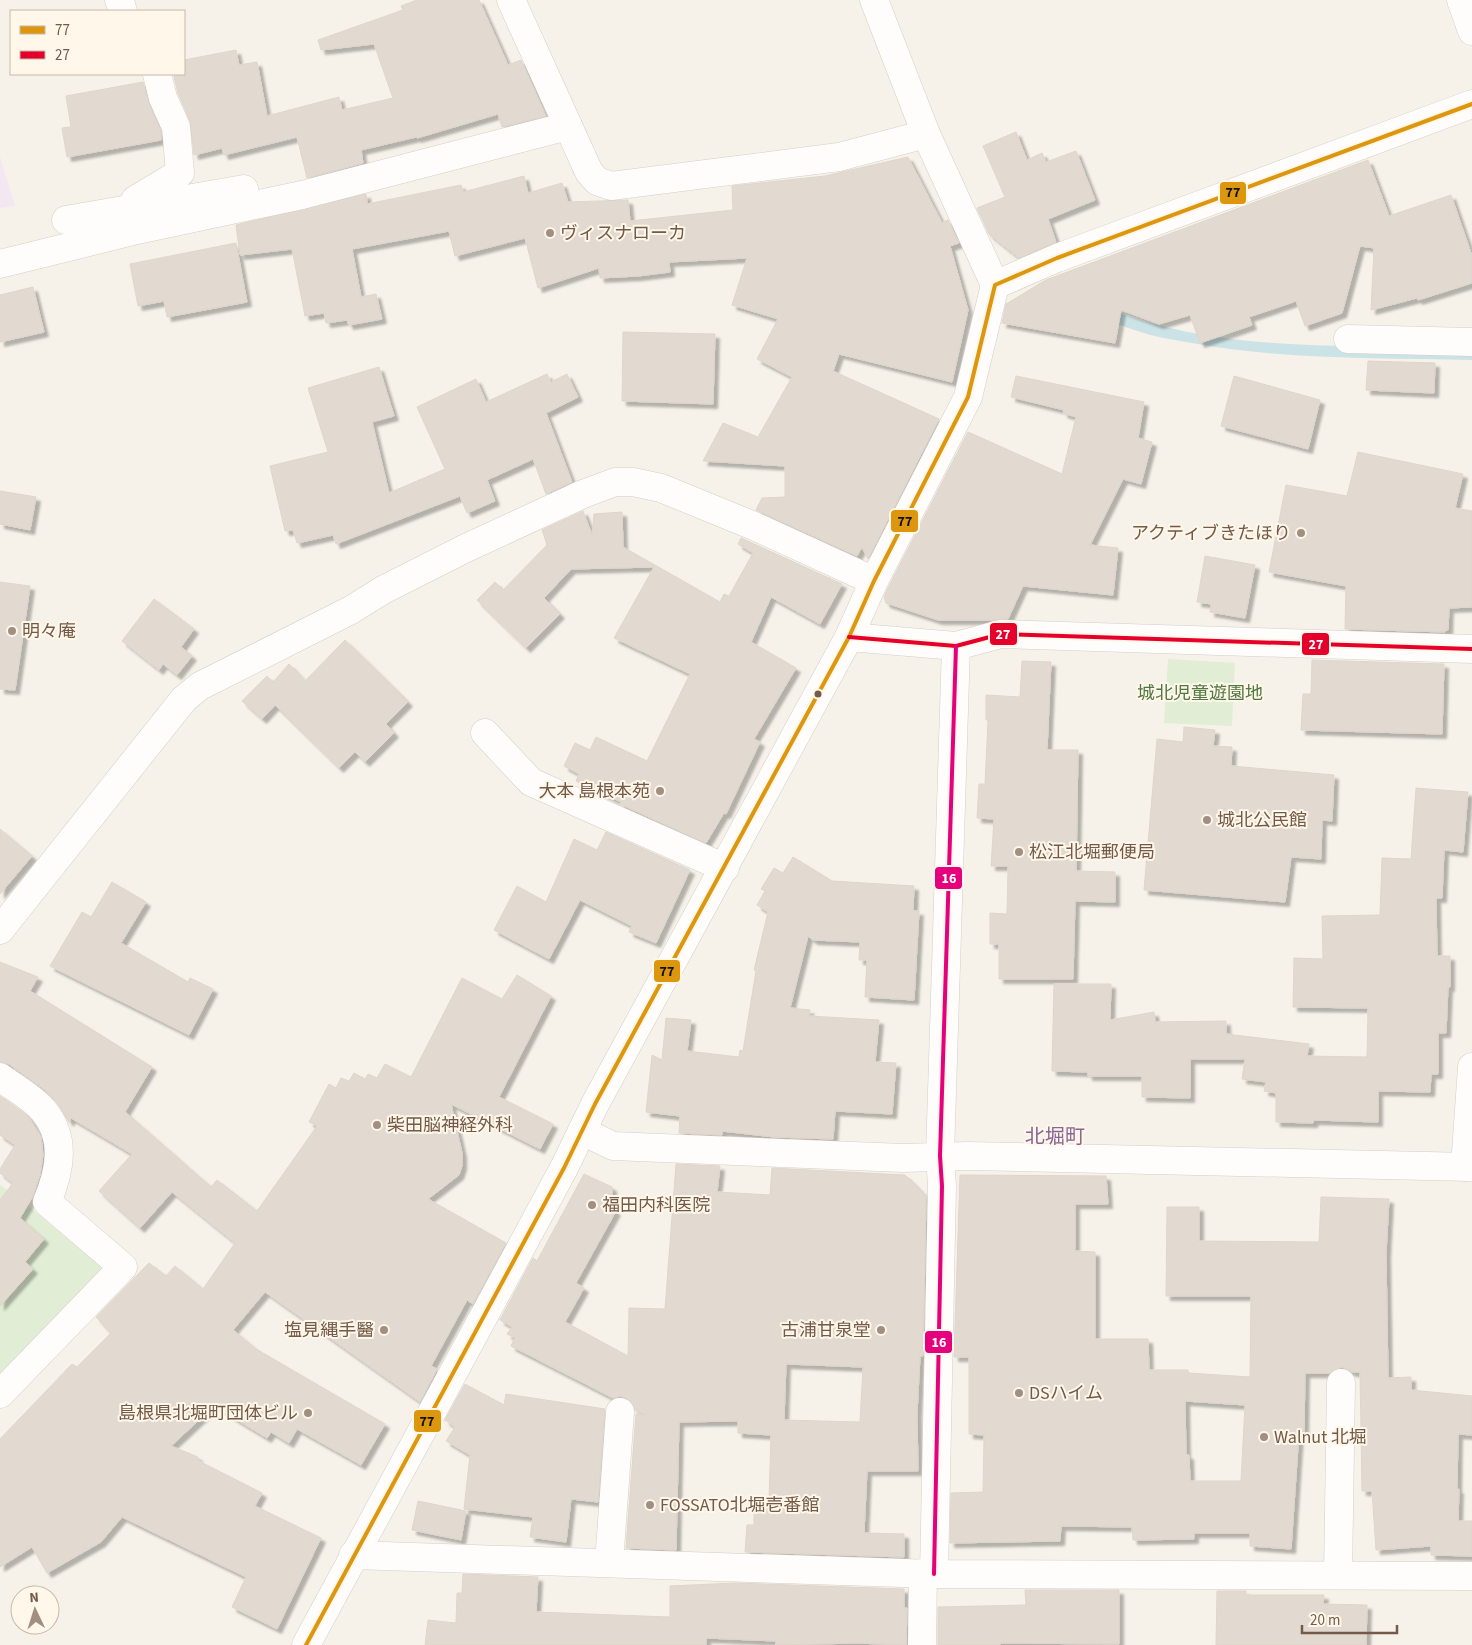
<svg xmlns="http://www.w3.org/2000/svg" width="1472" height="1645" font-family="'Source Sans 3','Noto Sans JP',sans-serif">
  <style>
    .education { fill: #f3e8f1 }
    .green { fill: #e1edd4 }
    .water { fill: #cbe3e6 }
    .building { fill: #e2dad0; stroke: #dfd5cb; fill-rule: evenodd; filter: url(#shadow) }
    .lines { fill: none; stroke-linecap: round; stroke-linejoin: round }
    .minor-casing { stroke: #d4cec6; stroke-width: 29 }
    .minor { stroke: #fefdfc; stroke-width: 28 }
    .bus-1-casing { stroke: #fff7e9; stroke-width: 8 }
    .bus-2-casing { stroke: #fff7e9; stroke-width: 8 }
    .bus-3-casing { stroke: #fff7e9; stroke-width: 8 }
    .bus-1 { stroke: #dd970f; stroke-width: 4 }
    .bus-2 { stroke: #e4002b; stroke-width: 4 }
    .bus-3 { stroke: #e5007d; stroke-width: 4 }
    .poi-dot { fill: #a18f81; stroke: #fff7e9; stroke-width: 2 }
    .bus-dot { fill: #735a49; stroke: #fff7e9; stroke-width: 2 }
    .labels { text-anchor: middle; stroke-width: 4; stroke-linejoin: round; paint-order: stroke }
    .poi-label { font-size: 18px; fill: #735a49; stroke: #fff7e9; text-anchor: start }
    .park-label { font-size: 18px; fill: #507842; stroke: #fff7e9 }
    .quarter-label { font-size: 20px; fill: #886596; stroke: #fff7e9 }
    .line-badge { stroke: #fff7e9; stroke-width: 2 }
    .badge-label { font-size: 14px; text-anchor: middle; font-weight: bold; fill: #fff }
    .pale-badge-label { font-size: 14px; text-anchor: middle; font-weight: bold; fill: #111 }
  </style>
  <defs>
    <filter id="shadow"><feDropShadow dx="4.5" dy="4.5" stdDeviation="1" flood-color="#0004"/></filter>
  </defs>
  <rect width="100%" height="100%" fill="#f6f2e9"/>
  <path class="education" d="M0 157 15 206 0 208Z"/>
  <g class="green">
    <path d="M1168 659 1235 663 1232 726 1164 723Z"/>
    <path d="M0 1185 31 1208 104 1270 0 1382Z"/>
  </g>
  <path class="water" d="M1050 278C1172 358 1332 344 1472 347V360C1379 358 1284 360 1192 343 1176 340 1159 338 1144 333 1106 322 1071 305 1038 284Z"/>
  <g class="building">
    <path d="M417 0H479L508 65 521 60 546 116 502 127 498 114 417 138 416 137 361 150 363 163 307 178 297 137 224 155 222 148 194 155 190 121 178 93 174 76 184 75V60L236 50 239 65 257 62 267 116 339 97 342 110 393 98 374 44 321 50 318 40 403 10 401 6Z"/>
    <path d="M143 82 149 104 161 131V140L67 157 62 128 71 127 66 96Z"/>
    <path d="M1016 132 1027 160 1042 153 1046 162 1076 151 1095 200 1048 219 1056 242 1019 258 989 234 977 208 1005 197 983 146Z"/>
    <path d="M908 157 942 223 948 220 959 243 950 246 968 310 952 382 839 354 833 371 939 419 868 559 862 547 857 556 756 510 762 498 785 497V466L703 461 723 423 758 437 792 377 757 359 778 319 732 305 747 258 669 262 670 272 638 276 600 278 599 268 538 288 525 238 455 256 449 231 352 249 361 297 376 294 382 319 349 325 347 320 326 323 324 313 305 316 292 249 240 255 236 225 366 194 367 204 461 185 463 192 524 176 528 193 562 183 568 202 628 200 630 221 733 210 732 186 825 176Z"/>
    <path d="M1368 160 1389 216 1451 195 1472 256V283L1418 300 1417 298 1371 310 1374 248 1360 246 1342 313 1305 326 1296 301 1249 317 1252 325 1200 343 1190 315 1159 324 1121 310 1115 343 1002 323 1006 304 1046 280Z"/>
    <path d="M236 243 247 302 167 317 164 301 138 306 130 264Z"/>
    <path d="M33 287 44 332 0 342V295Z"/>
    <path d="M623 332 715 334 713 404 622 401Z"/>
    <path d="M1368 361 1435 363 1434 393 1366 390Z"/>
    <path d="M379 367 394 416 372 422 389 493 445 469 417 407 476 379 486 402 547 374 551 382 567 374 578 397 546 413 572 482 546 494 533 459 487 480 495 501 467 513 460 496 336 544 333 535 297 543 293 530 285 531 270 466 328 452 308 388Z"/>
    <path d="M1016 376 1144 402 1138 438 1152 442 1141 484 1123 479 1090 545 1118 548 1113 595 1023 586 1008 619 993 620H938L886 603 884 597 888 588 968 432 1062 474 1076 417 1063 413 1064 410 1011 397Z"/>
    <path d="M1234 376 1320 400 1308 449 1221 426Z"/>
    <path d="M1358 452 1463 474 1455 508 1472 511V607L1449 608 1448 630H1445V632L1345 629 1346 586 1269 572 1286 485 1347 496Z"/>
    <path d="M0 491 36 497 30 530 0 524Z"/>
    <path d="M583 511 592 535 594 514 622 512 623 547 720 602 724 594 729 596 753 553 738 544 741 538 842 584 820 624 771 597 751 642 796 668 754 739 760 742 726 814 724 813 706 843 620 804 621 802 576 781 579 774 564 766 575 743 590 750 596 737 647 761 690 674 614 638 654 567 571 569 544 598 560 614 526 648 477 600 495 582 503 590 547 545 542 530Z"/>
    <path d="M1205 556 1255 565 1245 618 1210 612 1211 604 1197 602Z"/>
    <path d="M0 582 30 586 15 690 0 689Z"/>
    <path d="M154 599 194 629 181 647 192 656 177 675 163 664 159 670 122 641Z"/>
    <path d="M345 640 408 702 386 724 394 733 365 762 355 752 339 768 275 705 262 719 242 701 267 676 273 682 289 664 305 681Z"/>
    <path d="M1312 660 1444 664 1442 734 1301 730 1303 694H1311Z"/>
    <path d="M1022 661 1051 662 1047 750H1078L1076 871 1115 872V902L1075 901 1073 979H999V944H990V913L1007 914 1008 866H991L994 819 977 818 979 784H985L988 720H986V695L1020 697Z"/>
    <path d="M1184 727 1215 730 1213 746 1232 747 1231 766 1334 775 1332 821 1322 820 1321 859 1291 857 1285 902 1144 890 1157 739 1183 742Z"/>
    <path d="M1416 788 1468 792 1463 852 1444 850 1442 898H1436L1437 956H1450V987H1448L1446 1033H1438V1074H1431L1430 1092 1378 1091V1122L1314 1120 1313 1123 1276 1122V1093L1264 1091 1266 1082 1242 1079 1245 1059H1190V1098L1142 1097V1076H1088V1072L1052 1071 1054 984H1111L1110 1020 1154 1012 1155 1022 1226 1021V1034L1309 1044 1307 1056 1367 1057 1368 1008 1293 1007 1294 958 1323 959 1322 916 1380 915 1382 858 1411 859Z"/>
    <path d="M0 829 32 856 0 894Z"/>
    <path d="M606 832 690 870 656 943 629 932 632 926 580 900 549 959 494 930 517 886 546 902 574 839 597 850Z"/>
    <path d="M793 857 832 881 914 886 913 911H919L914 1000 865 997 867 960H859L860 942 813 940 808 936 790 1008 810 1010 809 1016 879 1020 875 1062 896 1063 892 1114 835 1111 833 1139 774 1137 722 1131V1135L679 1133 680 1116 646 1112 652 1055 662 1060 666 1018 691 1020 687 1051 739 1057 740 1050 743 1051 756 971 754 970 768 912 757 905 765 891 761 889 774 868 783 873Z"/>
    <path d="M112 882 146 902 121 943 188 982 190 978 213 989 189 1035 50 966 82 912 91 917Z"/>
    <path d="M0 962 38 977 30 991 152 1067 125 1112 211 1187 217 1180 257 1211 317 1126 309 1122 329 1084 336 1088 341 1078 349 1081 354 1073 365 1079 368 1074 377 1078 385 1064 411 1077 462 978 502 999 517 975 551 996 499 1097 553 1124 540 1149 451 1104 462 1153V1166L459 1175 428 1199 506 1243 473 1304 467 1300 431 1366 437 1369 420 1402 265 1292 233 1330 256 1349 385 1424 361 1465 297 1429 289 1443 271 1432 267 1438 214 1406 171 1446 198 1457 197 1460 262 1493 255 1506 321 1538 277 1629 232 1607 246 1577 122 1517 101 1542 47 1573 32 1547 0 1567V1439L72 1364 77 1367 111 1333 96 1317 149 1263 166 1276 175 1266 203 1289 235 1243 172 1192 140 1228 99 1191 132 1154 71 1118 69 1122 56 1101 44 1089 9 1064 0 1062Z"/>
    <path d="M0 1096 28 1116 41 1137 43 1155 40 1175 32 1198 20 1218 44 1239 25 1262 33 1269 0 1306V1200L13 1183 0 1173V1169L15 1145 0 1135Z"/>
    <path d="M676 1164 720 1166 717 1192 770 1195 772 1168 905 1175 926 1196 923 1356H920L917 1414 918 1471H867L864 1533 904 1534V1557L745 1552 747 1525H754V1501H769L771 1435 738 1433V1421L679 1422 676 1550 626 1548 636 1414 645 1415 635 1410 628 1399 621 1396 613 1398 511 1346 515 1338 507 1334 512 1327 500 1320 533 1258 537 1261 584 1174 612 1187V1196L618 1199 613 1210 616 1211 576 1283 584 1288 565 1322 628 1356 629 1308 665 1309ZM786 1364 863 1367 860 1422 784 1420Z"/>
    <path d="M960 1175 1106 1176 1108 1204H1075V1251L1095 1252V1339H1148L1149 1370H1188V1373L1250 1377 1251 1296H1166L1167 1207H1199V1241L1319 1242 1321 1197 1389 1199 1386 1254 1388 1378 1411 1377V1390L1472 1396V1435L1458 1434 1457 1490 1459 1489 1458 1521H1472V1556L1431 1555V1546L1376 1550 1372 1491H1362L1360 1372H1352L1342 1367 1330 1373H1305L1304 1432H1299L1291 1549 1250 1546V1533H1194V1539L1133 1540 1132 1527 1061 1526 1060 1541 950 1543 951 1493 983 1492 984 1435 969 1434V1357H954ZM1185 1401 1245 1405 1241 1481H1190L1189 1455H1186Z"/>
    <path d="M465 1384 504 1405 506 1394 605 1409 598 1502 571 1499 566 1542 530 1537 533 1517 464 1509 470 1455 446 1441 455 1427 445 1420Z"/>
    <path d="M418 1501 466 1511 461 1540 412 1530Z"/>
    <path d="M463 1574 538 1577 536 1612 670 1617V1586L735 1583 904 1589V1608H907L906 1645 856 1643 776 1645V1641L706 1638V1645H425L428 1620 456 1623 457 1593H462Z"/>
    <path d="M1025 1590H1119V1644L1000 1643V1645H938V1607L1026 1605Z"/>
    <path d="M1217 1591H1246V1595H1324L1323 1604 1367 1605 1366 1645H1216Z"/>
  </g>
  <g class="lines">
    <g class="minor-casing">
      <g id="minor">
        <path d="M119 0 123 11"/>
        <path d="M511 0 589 172 597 181 611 186 839 157 926 134"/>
        <path d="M874 0 926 134 995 285"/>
        <path d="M1461 0 1472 31"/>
        <path d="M132 207 135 200 180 173 176 127 163 98 157 74"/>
        <path d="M66 220 244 189"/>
        <path d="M0 264 137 230 302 195 568 126"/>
        <path d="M1348 339 1472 342"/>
        <path d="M849 637 956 646 1001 634 1472 649"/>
        <path d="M485 733 531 782 725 868"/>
        <path d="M0 930 184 699 200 686 351 610 383 590 464 549 583 494 615 482H633L661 488 754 526 874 581"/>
        <path d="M0 1077C13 1087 32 1097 43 1110 67 1138 60 1171 47 1202L123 1267 0 1394"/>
        <path d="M582 1131 613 1146 903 1158 968 1156 1472 1167"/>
        <path d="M1465 1167 1472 1067"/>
        <path d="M353 1555 934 1574 1472 1576"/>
        <path d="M609 1563 620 1412"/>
        <path d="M934 1574 942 1186 940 1156 956 646"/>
        <path d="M1338 1575 1341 1383"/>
        <path d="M306 1645 564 1168 595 1104 849 637 874 581 968 397 995 285 1057 258 1472 104"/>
        <path d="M922 1645 923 1573"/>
      </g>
    </g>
    <use href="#minor" class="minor"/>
    <g class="bus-1-casing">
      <path id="bus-1" d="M306 1645 564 1168 595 1104 849 637 874 581 968 397 995 285 1057 258 1472 104"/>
    </g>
    <g class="bus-2-casing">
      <path id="bus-2" d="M849 637 956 646 1001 634 1472 649"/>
    </g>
    <g class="bus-3-casing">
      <path id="bus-3" d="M934 1574 942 1186 940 1156 956 646"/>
    </g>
    <use href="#bus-1" class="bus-1"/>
    <use href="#bus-2" class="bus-2"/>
    <use href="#bus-3" class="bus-3"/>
  </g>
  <g class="poi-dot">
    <circle cx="550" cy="233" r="5"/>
    <circle cx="1301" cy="533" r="5"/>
    <circle cx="12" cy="631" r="5"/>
    <circle cx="660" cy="791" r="5"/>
    <circle cx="1207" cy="820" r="5"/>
    <circle cx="1019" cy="852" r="5"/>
    <circle cx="377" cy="1125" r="5"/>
    <circle cx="592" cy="1205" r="5"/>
    <circle cx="384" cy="1330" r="5"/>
    <circle cx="881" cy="1330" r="5"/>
    <circle cx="1019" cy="1393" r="5"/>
    <circle cx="308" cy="1413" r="5"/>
    <circle cx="1264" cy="1437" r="5"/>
    <circle cx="650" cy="1505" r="5"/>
  </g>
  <circle class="bus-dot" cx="818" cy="694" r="4.5"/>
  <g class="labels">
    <g class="poi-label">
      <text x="560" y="239">ヴィスナローカ</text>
      <text x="1291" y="539" text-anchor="end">アクティブきたほり</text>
      <text x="22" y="637">明々庵</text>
      <text x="650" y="797" text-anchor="end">大本 島根本苑</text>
      <text x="1217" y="826">城北公民館</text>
      <text x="1029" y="858">松江北堀郵便局</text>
      <text x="387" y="1131">柴田脳神経外科</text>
      <text x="602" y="1211">福田内科医院</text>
      <text x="374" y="1336" text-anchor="end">塩見縄手醫</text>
      <text x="871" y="1336" text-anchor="end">古浦甘泉堂</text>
      <text x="1029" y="1399">DSハイム</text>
      <text x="298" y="1419" text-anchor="end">島根県北堀町団体ビル</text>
      <text x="1274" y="1443">Walnut 北堀</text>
      <text x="660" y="1511">FOSSATO北堀壱番館</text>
    </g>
    <g class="park-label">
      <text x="1200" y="699">城北児童遊園地</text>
    </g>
    <g class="quarter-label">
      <text x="1055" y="1143">北堀町</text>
    </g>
  </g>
  <g class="line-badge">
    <rect x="1219" y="181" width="28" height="24" rx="5" fill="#dd970f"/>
    <rect x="890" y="509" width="29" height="24" rx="5" fill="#dd970f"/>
    <rect x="989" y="622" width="29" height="24" rx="5" fill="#e4002b"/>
    <rect x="1301" y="632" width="29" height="24" rx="5" fill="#e4002b"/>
    <rect x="934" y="866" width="29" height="24" rx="5" fill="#e5007d"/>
    <rect x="653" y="959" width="28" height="24" rx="5" fill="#dd970f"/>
    <rect x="924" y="1330" width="29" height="24" rx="5" fill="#e5007d"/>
    <rect x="413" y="1409" width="29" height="24" rx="5" fill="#dd970f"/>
  </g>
  <g class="badge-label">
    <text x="1003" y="639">27</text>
    <text x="1316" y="649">27</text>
    <text x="949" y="883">16</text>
    <text x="939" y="1347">16</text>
  </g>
  <g class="pale-badge-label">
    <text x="1233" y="197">77</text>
    <text x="905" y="526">77</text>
    <text x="667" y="976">77</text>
    <text x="427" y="1426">77</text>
  </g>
  <rect x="10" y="10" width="175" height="65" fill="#fff7e9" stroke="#c7b8a9"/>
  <rect x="20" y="26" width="25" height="8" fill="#dd970f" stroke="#c7b8a9"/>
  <text x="55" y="35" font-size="15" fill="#735a49">77</text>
  <rect x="20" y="51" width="25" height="8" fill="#e4002b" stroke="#c7b8a9"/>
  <text x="55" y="60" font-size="15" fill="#735a49">27</text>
  <g transform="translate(35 1610) rotate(356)"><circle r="24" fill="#fff7e9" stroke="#c7b8a9"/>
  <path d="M0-4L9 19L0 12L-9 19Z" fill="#a18f81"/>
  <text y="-8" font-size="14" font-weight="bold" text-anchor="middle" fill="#735a49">N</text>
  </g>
  <path d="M1302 1625v8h95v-8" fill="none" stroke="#735a49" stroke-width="2.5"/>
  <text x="1310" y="1625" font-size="15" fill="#735a49" stroke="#fff7e9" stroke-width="4" paint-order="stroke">20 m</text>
</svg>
